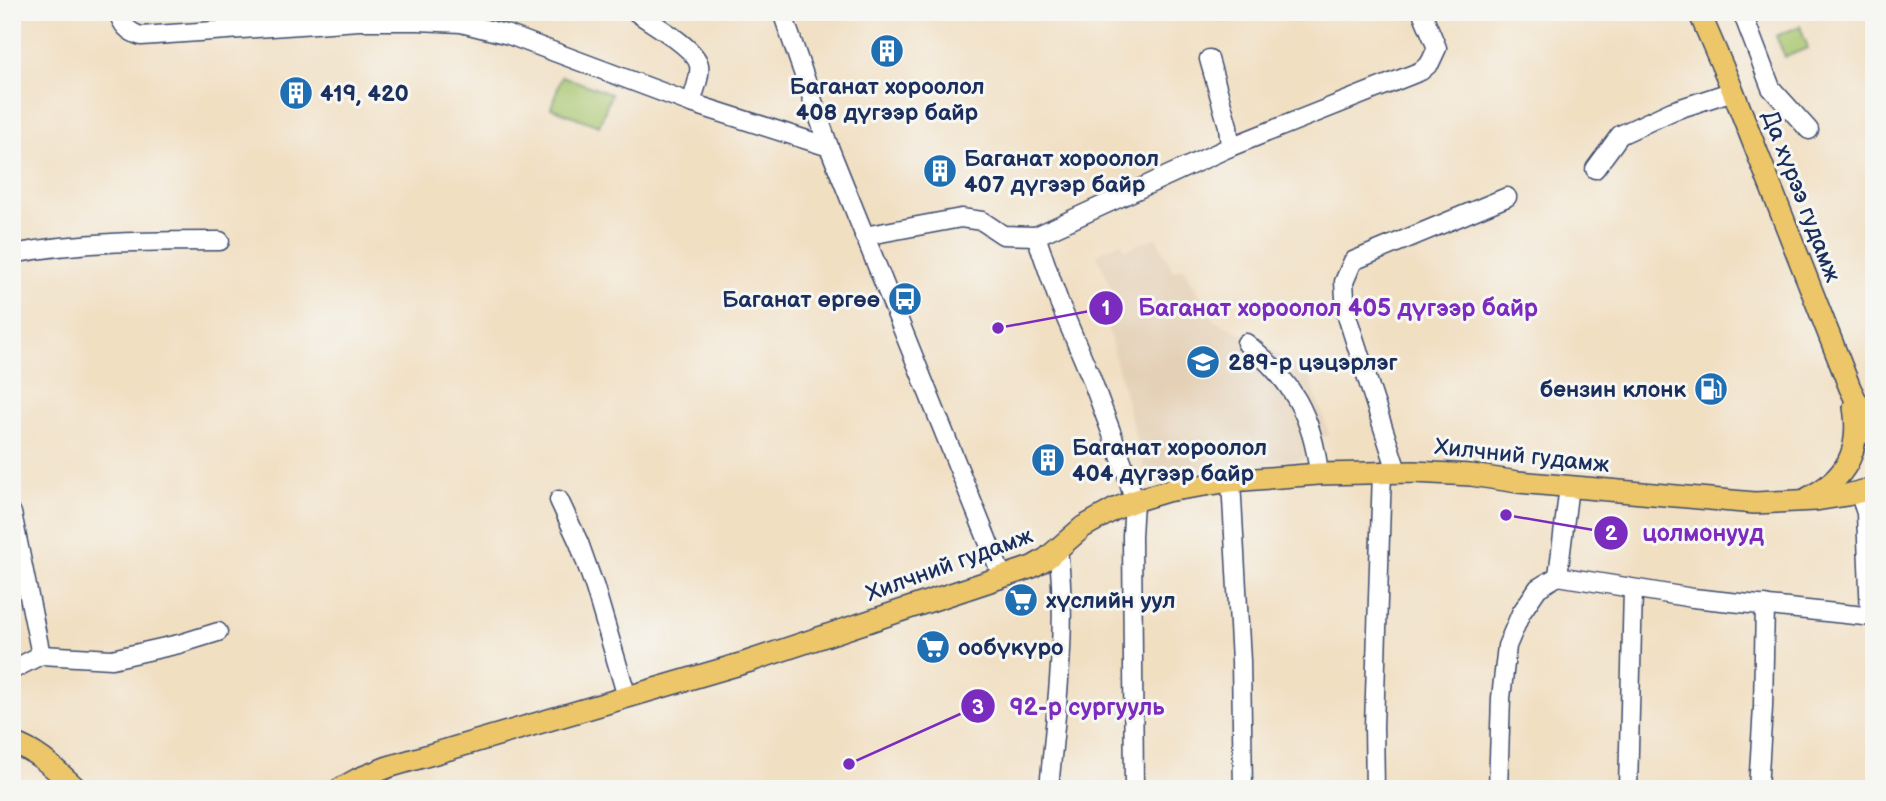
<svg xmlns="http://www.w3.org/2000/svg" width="1886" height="801" font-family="'Balsamiq Sans',sans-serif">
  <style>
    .built { fill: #e4d0b6 }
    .green { fill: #a6c46b; stroke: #607a64; stroke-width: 2 }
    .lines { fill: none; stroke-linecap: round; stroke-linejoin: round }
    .minor-casing { stroke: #3b496d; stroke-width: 21 }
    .major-casing { stroke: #3b496d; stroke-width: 24 }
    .minor { stroke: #fff; stroke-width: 18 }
    .major { stroke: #ecc669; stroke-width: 21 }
    .labels { text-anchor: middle; stroke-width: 6; stroke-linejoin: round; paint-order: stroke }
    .poi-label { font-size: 23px; font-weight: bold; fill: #1b2f5e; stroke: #f6f6f2; text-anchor: start }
    .street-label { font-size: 23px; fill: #1b2f5e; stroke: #f6f6f2 }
    .leader { fill: none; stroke: #7b2cbf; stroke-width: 2.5 }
    .callout-dot { fill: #7b2cbf; stroke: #f6f6f2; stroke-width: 2.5 }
    .mark-label { font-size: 21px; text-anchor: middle; font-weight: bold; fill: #fff }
    .callout-label { font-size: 24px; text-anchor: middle; font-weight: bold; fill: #7b2cbf; stroke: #f6f6f2; stroke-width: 6; stroke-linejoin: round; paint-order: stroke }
  </style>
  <rect width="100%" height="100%" fill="#f6f6f2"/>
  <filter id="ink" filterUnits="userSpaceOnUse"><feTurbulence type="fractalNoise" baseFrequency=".0143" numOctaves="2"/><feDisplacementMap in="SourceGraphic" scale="14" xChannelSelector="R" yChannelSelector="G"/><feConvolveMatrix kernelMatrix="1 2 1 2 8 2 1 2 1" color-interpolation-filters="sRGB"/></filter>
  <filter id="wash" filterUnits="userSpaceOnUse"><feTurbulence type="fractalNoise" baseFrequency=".00686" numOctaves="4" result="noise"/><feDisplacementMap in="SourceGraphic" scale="28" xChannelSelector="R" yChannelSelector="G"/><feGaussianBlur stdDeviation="1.57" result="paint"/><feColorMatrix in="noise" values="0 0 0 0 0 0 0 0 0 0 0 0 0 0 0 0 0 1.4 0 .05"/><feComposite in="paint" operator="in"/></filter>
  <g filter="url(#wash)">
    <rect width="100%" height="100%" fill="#f1dfc2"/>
    <path class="built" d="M1156 237 1173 271 1184 267 1214 320 1268 346 1310 377 1329 435 1303 445 1306 459 1207 471 1180 476 1148 485 1107 326 1120 309 1097 254 1121 242 1125 250Z"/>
    <g class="green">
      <path d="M1800 26 1808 48 1785 57 1776 36Z"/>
      <path d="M562 76 611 94 599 126 551 108Z"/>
    </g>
  </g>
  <g filter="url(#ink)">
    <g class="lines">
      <g class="minor-casing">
        <g id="minor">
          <path d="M118 12C122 25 128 32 141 36L359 21H418L461 23 509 35 691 103 829 147 1002 576"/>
          <path d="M636 12C651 23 695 47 699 65 701 76 694 92 691 103"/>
          <path d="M782 12 829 147"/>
          <path d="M1742 12 1771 88 1809 130"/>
          <path d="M1230 147 1421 71 1430 63 1437 48 1422 12"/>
          <path d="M1595 169 1620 135 1672 111 1733 91"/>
          <path d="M864 236 961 218 982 221 1003 235 1036 236"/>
          <path d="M12 254C81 241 151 241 220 241"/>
          <path d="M1246 343C1291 379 1313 416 1319 474"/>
          <path d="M1397 471 1346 313 1344 282 1353 261 1507 197"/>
          <path d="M1231 481 1241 661 1243 789"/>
          <path d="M1859 492 1866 513 1870 616"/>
          <path d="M559 500 579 543 595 588 627 697"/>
          <path d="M12 513 41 655"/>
          <path d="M1558 576 1569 486"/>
          <path d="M12 670 41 655 112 659 179 644 218 632"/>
          <path d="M1049 789C1056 709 1068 629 1058 549"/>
          <path d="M1134 789 1132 536 1134 501 1126 472 1090 375 1059 302 1036 236 1230 147 1228 126 1209 59"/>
          <path d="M1375 789 1374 726 1382 471"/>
          <path d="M1498 789 1501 698 1507 646 1521 613 1538 588 1558 576 1693 598 1874 617"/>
          <path d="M1628 789 1633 589"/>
          <path d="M1758 789 1763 707 1765 605"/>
        </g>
      </g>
      <g class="major-casing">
        <g id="major">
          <path d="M1699 12 1733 91 1850 388 1874 437"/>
          <path d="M1808 498C1847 478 1861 451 1854 407"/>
          <path d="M12 743C38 751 57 771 77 789"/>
          <path d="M340 789 358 779 388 767 747 662 1032 567 1046 559 1083 527 1115 509 1134 501 1167 491 1231 481 1319 474 1414 472 1471 475 1518 482 1755 503 1816 500 1847 495 1874 488"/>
        </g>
      </g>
      <use href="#minor" class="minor"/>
      <use href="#major" class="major"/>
    </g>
  </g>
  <defs>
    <g id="building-disc" transform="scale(1.75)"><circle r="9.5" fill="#1f6fb2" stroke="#f6f6f2"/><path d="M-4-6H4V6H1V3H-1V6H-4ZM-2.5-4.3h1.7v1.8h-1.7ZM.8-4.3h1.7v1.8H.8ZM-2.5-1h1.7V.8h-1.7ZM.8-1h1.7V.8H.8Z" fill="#fff"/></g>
    <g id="bus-disc" transform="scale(1.75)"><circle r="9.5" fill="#1f6fb2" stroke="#f6f6f2"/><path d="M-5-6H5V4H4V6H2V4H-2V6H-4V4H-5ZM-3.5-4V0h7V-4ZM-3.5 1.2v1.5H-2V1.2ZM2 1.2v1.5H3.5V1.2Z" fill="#fff"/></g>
    <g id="school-disc" transform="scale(1.75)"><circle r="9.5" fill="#1f6fb2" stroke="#f6f6f2"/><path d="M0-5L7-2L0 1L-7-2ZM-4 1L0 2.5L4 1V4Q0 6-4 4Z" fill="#fff"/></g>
    <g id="fuel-disc" transform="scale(1.75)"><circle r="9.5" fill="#1f6fb2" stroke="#f6f6f2"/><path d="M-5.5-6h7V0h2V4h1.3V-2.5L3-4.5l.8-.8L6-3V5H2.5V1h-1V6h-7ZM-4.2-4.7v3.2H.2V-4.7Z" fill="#fff"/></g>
    <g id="supermarket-disc" transform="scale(1.75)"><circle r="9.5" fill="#1f6fb2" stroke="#f6f6f2"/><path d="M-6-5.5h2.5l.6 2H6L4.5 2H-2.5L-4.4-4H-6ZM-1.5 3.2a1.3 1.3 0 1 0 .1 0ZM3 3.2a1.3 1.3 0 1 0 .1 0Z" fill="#fff"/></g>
  </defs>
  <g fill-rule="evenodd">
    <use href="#building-disc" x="887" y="51"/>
    <use href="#building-disc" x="296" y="93"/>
    <use href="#building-disc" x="940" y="171"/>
    <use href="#bus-disc" x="905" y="299"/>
    <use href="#school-disc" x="1203" y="362"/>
    <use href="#fuel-disc" x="1711" y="389"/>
    <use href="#building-disc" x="1048" y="460"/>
    <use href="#supermarket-disc" x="1021" y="600"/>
    <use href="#supermarket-disc" x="933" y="647"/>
  </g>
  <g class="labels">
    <g class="poi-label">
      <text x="887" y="94" text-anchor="middle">Баганат хороолол<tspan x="887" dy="26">408 дүгээр байр</tspan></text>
      <text x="320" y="101">419, 420</text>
      <text x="964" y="166">Баганат хороолол<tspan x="964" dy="26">407 дүгээр байр</tspan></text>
      <text x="880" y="307" text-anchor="end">Баганат өргөө</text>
      <text x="1228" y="370">289-р цэцэрлэг</text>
      <text x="1686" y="397" text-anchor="end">бензин клонк</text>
      <text x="1072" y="455">Баганат хороолол<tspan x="1072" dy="26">404 дүгээр байр</tspan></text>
      <text x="1046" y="608">хүслийн уул</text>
      <text x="958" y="655">ообүкүро</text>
    </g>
    <g class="street-label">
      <text transform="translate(1802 196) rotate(69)" y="8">Да хүрээ гудамж</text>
      <text transform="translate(1522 455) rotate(6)" y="8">Хилчний гудамж</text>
      <text transform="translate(949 564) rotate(-20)" y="8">Хилчний гудамж</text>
    </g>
  </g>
  <path class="leader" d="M998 328L1106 308M1506 515L1611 533M849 764L978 706"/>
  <g class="callout-dot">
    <circle cx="998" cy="328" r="7"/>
    <circle cx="1506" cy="515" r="7"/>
    <circle cx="849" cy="764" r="7"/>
    <circle cx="1106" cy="308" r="18"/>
    <circle cx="1611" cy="533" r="18"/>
    <circle cx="978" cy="706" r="18"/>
  </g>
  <g class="mark-label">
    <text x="1106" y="315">1</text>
    <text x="1611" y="540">2</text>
    <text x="978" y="714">3</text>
  </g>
  <g class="callout-label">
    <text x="1338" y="316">Баганат хороолол 405 дүгээр байр</text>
    <text x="1703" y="541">цолмонууд</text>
    <text x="1087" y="715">92-р сургууль</text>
  </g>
  <rect width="1886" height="801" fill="none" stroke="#f6f6f2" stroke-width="42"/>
</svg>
